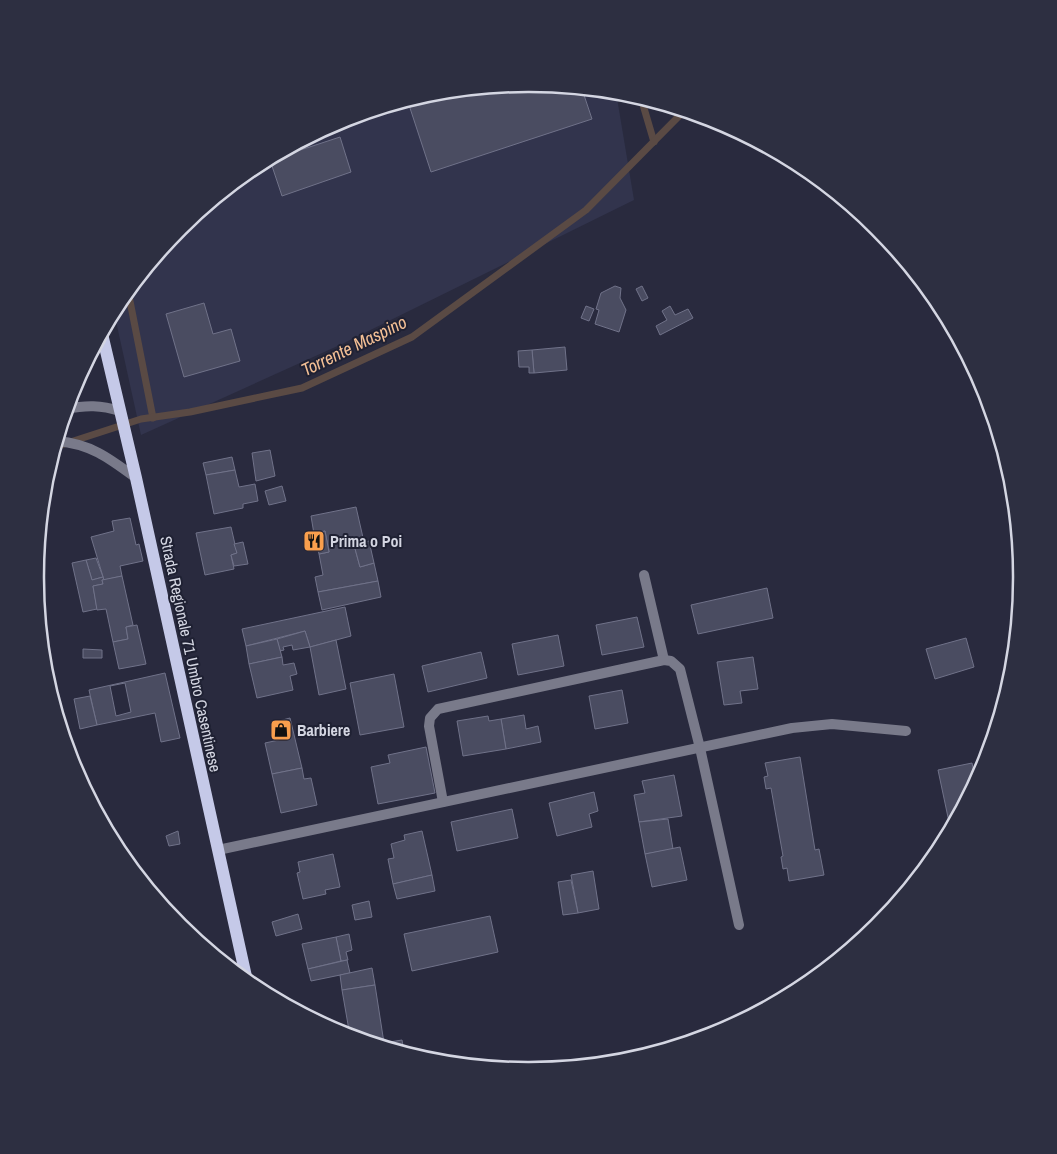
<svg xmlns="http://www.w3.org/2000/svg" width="1057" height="1154" font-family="'Archivo Narrow',sans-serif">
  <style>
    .built { fill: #32344d }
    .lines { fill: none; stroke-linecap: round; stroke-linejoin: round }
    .stream { stroke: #5a4a44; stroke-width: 7 }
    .building { fill: #4a4c61; stroke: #707289; fill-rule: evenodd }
    .minor { stroke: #797a8a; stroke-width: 10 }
    .tertiary { stroke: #797a8a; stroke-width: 10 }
    .primary { stroke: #c5c9e8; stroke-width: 12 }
    .labels { text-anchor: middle; stroke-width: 4; stroke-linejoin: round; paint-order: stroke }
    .poi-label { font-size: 16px; font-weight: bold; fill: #d4d6e2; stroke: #1f2133; text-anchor: start }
    .street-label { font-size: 16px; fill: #d4d6e2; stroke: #1f2133 }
    .water-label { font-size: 18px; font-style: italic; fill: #f3bf95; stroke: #1f2133 }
    .rim { fill: none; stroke: #d4d6e2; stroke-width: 2.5 }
  </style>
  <rect width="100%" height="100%" fill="#292a3e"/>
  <path class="built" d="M529 84 616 92 634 200 342 344 141 435 114 312 118 303 180 228 255 167 340 121 433 93Z"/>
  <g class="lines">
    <g class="stream">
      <path d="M641 98 654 142"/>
      <path d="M128 291 153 418"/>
      <path d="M55 447 141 419 190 412 302 388 412 337 586 210 684 111"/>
    </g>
  </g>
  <g class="building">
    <path d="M529 84 582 89 592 119 431 172 409 105 451 91Z"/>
    <path d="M340 137 351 172 282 196 270 160Z"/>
    <path d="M615 286 621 288 620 298 626 310 619 332 595 324 599 310 596 309 601 293Z"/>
    <path d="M642 286 648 298 642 301 636 289Z"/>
    <path d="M204 303 213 334 231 329 240 361 184 377 166 314Z"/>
    <path d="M586 306 594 309 589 321 581 318Z"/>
    <path d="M670 306 675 315 688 309 693 318 660 335 656 326 667 320 662 311Z"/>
    <path d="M565 347 567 370 534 373 532 350Z"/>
    <path d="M532 350 534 373H529V367H519L518 351Z"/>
    <path d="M270 450 275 476 256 481 252 453Z"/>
    <path d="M232 457 235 470 206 475 203 463Z"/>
    <path d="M235 470 239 487 255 484 258 501 243 504V508L214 514 206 475Z"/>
    <path d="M282 486 286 501 269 505 265 491Z"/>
    <path d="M356 507 364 542 354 545 360 567 374 563 378 581 318 592 315 577 323 575 319 554 329 552 325 531 314 534 311 516Z"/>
    <path d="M130 518 136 545 139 544 143 561 120 566 122 576 104 580 91 537 114 531 112 521Z"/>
    <path d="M231 527 237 553 231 555 234 569 205 575 196 533Z"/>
    <path d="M325 531 329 552 319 554 314 534Z"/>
    <path d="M369 541 374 563 360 567 354 545Z"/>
    <path d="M243 542 248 564 234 566 231 555 237 553 234 544Z"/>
    <path d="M96 558 103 577 92 580 86 560Z"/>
    <path d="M86 560 92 580 103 577 104 580H102L103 584 93 586 97 609 83 612 72 563Z"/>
    <path d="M122 576 133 625 126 627 128 639 113 642 106 609 97 610 93 586 103 584 102 580Z"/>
    <path d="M378 581 381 597 322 610 318 592Z"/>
    <path d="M767 588 773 618 698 634 691 605Z"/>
    <path d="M345 607 351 636 310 647 305 631 246 646 242 629Z"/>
    <path d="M637 617 644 647 602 655 596 625Z"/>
    <path d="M137 625 146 664 119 669 113 642 128 639 126 627Z"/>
    <path d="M305 631 310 647 293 650 292 645 283 647 284 650 280 651 277 639Z"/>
    <path d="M558 635 564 666 518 675 512 644Z"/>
    <path d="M966 638 974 667 935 679 926 649Z"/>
    <path d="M277 639 282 657 249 664 246 646Z"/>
    <path d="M336 640 346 689 319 695 310 647Z"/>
    <path d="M83 649 102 650V658H83Z"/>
    <path d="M481 652 487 678 428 692 422 666Z"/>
    <path d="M282 657 283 665 294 663 297 674 290 676 293 690 257 698 249 664Z"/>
    <path d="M753 657 758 689 740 691 742 703 724 705 717 662Z"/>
    <path d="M165 673 180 738 161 742 155 713 97 725 89 690ZM125 683 131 712 116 716 110 686Z"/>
    <path d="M394 674 404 727 360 735 350 683Z"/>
    <path d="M622 690 628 723 595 729 589 696Z"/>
    <path d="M90 696 97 725 80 729 74 699Z"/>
    <path d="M524 715 526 729 538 726 541 742 506 749 501 719Z"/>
    <path d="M488 716 489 721 501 719 506 749 463 756 457 721Z"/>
    <path d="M290 718 302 768 272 774 265 743 279 740 275 722Z"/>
    <path d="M426 747 435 793 378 804 371 767 390 763 388 755Z"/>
    <path d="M800 757 815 850 819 849 824 875 789 881 787 868 783 869 781 857 783 856 771 788 766 789 764 777 768 776 765 763Z"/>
    <path d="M972 763 976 782 955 820 949 822 938 770Z"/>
    <path d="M302 768 304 779 311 778 317 805 281 813 272 774Z"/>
    <path d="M674 775 682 816 639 822 634 795 645 793 642 781Z"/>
    <path d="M594 792 598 811 589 814 592 827 557 836 549 803Z"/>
    <path d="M512 809 518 838 457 851 451 822Z"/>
    <path d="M668 819 673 849 645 854 639 822Z"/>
    <path d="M178 831 180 844 169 846 166 836Z"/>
    <path d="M422 831 432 875 393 884 388 859 394 858 391 844 405 840 404 835Z"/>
    <path d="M680 847 687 880 652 887 645 854Z"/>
    <path d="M333 854 340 887 325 890 326 894 303 899 297 873 300 872 298 862Z"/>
    <path d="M593 871 599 909 578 913 571 875Z"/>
    <path d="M432 875 435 891 397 899 393 884Z"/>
    <path d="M571 880 578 913 563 915 558 882Z"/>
    <path d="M369 901 372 917 355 920 352 905Z"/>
    <path d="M298 914 302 929 276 936 272 922Z"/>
    <path d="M490 916 498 952 412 971 404 934Z"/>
    <path d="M349 934 352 950 346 952 348 960 341 961 336 937Z"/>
    <path d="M336 937 341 961 308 969 302 944Z"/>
    <path d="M347 960 350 973 311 981 308 969Z"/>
    <path d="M372 968 375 985 342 990 340 975Z"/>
    <path d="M375 985 384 1043 402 1040 404 1052 350 1036 342 990Z"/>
  </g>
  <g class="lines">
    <g class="minor">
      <path d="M644 575 664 660"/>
      <path d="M443 802 429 726 430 718 438 709 664 660 671 661 680 669 700 748 739 925"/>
      <path d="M218 850 792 728 832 724 906 731"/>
    </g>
    <g class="tertiary">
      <path d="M66 409C86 405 101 405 120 411"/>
      <path d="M57 441C91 444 109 458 136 478"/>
    </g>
    <path class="primary" d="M102 334 136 478 247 981"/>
  </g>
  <defs>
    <g id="restaurant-square" transform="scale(1.125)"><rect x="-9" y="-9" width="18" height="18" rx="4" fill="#f99f4d" stroke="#1f2133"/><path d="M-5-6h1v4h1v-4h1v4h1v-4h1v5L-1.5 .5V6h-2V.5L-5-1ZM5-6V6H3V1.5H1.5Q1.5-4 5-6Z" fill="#111"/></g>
    <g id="shop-square" transform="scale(1.125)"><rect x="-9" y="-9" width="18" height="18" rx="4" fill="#f99f4d" stroke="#1f2133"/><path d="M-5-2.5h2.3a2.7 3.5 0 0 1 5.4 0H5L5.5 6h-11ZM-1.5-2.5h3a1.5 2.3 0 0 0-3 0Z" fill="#111"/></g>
  </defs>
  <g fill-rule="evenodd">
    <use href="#restaurant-square" x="314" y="541"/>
    <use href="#shop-square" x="281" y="730"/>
  </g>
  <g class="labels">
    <g class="poi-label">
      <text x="330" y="547">Prima o Poi</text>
      <text x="297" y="736">Barbiere</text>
    </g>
    <g class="street-label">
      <text transform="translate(191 654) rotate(78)" y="6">Strada Regionale 71 Umbro Casentinese</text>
    </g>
    <g class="water-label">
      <text transform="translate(354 346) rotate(-26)" y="6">Torrente Maspino</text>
    </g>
  </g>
  <path d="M0 0H1057V1154H0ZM528 92H529A484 484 0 0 1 1013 576V578A484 484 0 0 1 529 1062H528A484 484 0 0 1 44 578V576A484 484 0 0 1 528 92Z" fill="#2d2f41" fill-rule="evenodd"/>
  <path class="rim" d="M528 92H529A484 484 0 0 1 1013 576V578A484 484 0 0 1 529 1062H528A484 484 0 0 1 44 578V576A484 484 0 0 1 528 92Z"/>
</svg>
